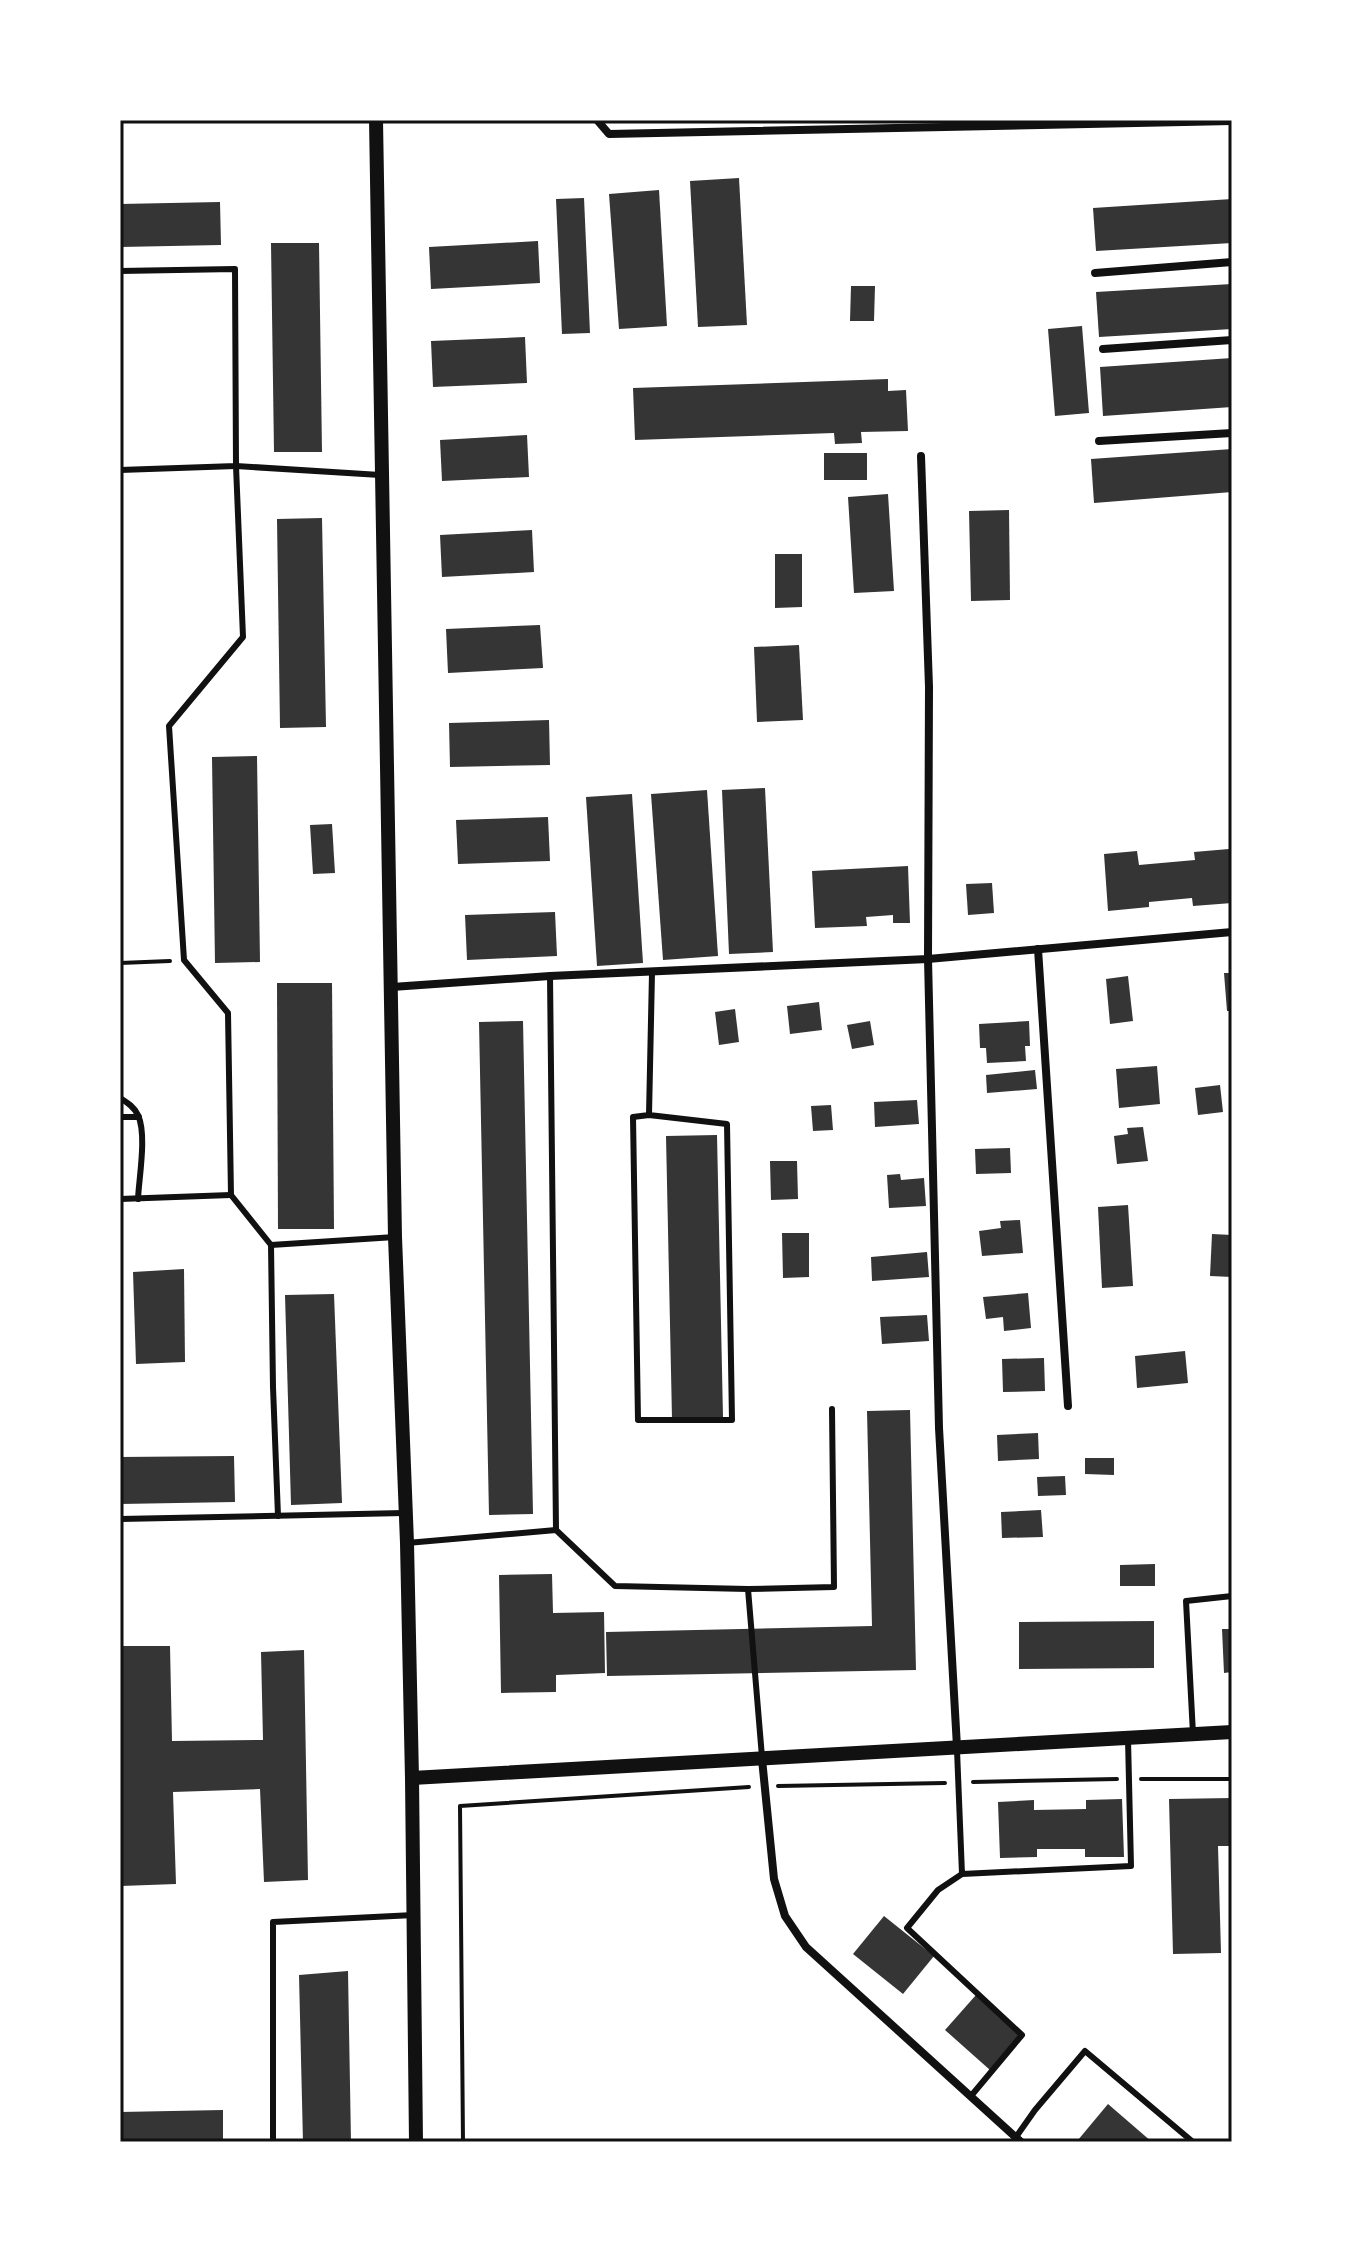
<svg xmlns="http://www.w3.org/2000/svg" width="1352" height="2262" font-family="'PT Sans',sans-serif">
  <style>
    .building { fill: #353535 }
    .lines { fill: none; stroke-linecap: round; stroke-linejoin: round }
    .path { stroke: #111; stroke-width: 4 }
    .service { stroke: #111; stroke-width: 6 }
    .minor { stroke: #111; stroke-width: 8 }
    .tertiary { stroke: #111; stroke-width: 14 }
    .neatline { fill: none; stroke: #111; stroke-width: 3 }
  </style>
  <rect width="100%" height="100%" fill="#fff"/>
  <g class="building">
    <path d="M739 178 747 325 698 327 690 181Z"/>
    <path d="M659 190 667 326 619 329 609 194Z"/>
    <path d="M584 198 590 333 562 334 556 199Z"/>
    <path d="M1232 199V243L1096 251 1093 208Z"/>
    <path d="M220 202 221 245 120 247V204Z"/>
    <path d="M538 241 540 283 431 289 429 247Z"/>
    <path d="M271 243H319L322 452H274Z"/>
    <path d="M1232 284V329L1099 337 1096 292Z"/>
    <path d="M851 286H875L874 321H850Z"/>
    <path d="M1082 326 1089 413 1055 416 1048 329Z"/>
    <path d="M525 337 527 383 433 387 431 341Z"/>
    <path d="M1232 358V407L1103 416 1100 367Z"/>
    <path d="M888 379V391L906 390 908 431 861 432 862 443 835 444 834 433 635 440 633 388Z"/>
    <path d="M527 435 529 477 442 481 440 440Z"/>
    <path d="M1232 449V492L1094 503 1091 459Z"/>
    <rect x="824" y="453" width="43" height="27"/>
    <path d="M888 494 894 591 854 593 848 497Z"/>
    <path d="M1009 510 1010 600 971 601 969 511Z"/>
    <path d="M322 518 326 727 280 728 277 519Z"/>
    <path d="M532 530 534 572 442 577 440 535Z"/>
    <path d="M775 554H802V607L775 608Z"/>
    <path d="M540 625 543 668 448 673 446 629Z"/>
    <path d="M799 645 803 720 757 722 754 647Z"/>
    <path d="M549 720 550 765 450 767 449 723Z"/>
    <path d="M257 756 260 962 215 963 212 757Z"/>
    <path d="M765 788 773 952 729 954 722 790Z"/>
    <path d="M707 790 718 956 663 960 651 794Z"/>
    <path d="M632 794 643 963 597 966 586 797Z"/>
    <path d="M548 817 550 861 458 864 456 820Z"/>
    <path d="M332 824 335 873 313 874 310 825Z"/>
    <path d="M1229 849 1232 903 1193 906 1192 898 1149 902V907L1108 911 1104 854 1137 851 1139 865 1195 860 1194 852Z"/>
    <path d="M908 866 910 923H893V915L866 917 867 926 815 928 812 871Z"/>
    <path d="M992 883 994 913 968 915 966 884Z"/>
    <path d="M555 912 557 956 467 960 465 915Z"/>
    <path d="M1224 973H1232V1011H1227Z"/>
    <path d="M1128 976 1133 1021 1110 1024 1106 979Z"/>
    <path d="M277 983H332L334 1229H278Z"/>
    <path d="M819 1002 822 1030 790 1034 787 1006Z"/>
    <path d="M735 1009 739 1042 719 1045 715 1012Z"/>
    <path d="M523 1021 533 1514 489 1515 479 1022Z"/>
    <path d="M870 1021 874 1045 852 1049 847 1025Z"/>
    <path d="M1029 1021 1030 1046H1025L1026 1061 987 1063 986 1048H980L979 1024Z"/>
    <path d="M1157 1066 1160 1104 1119 1108 1116 1069Z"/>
    <path d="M1035 1070 1037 1089 987 1093 986 1075Z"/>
    <path d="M1220 1085 1223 1112 1198 1115 1195 1088Z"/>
    <path d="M917 1100 919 1124 875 1127 874 1102Z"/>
    <path d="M831 1105 833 1130 813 1131 811 1106Z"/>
    <path d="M1143 1127 1148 1161 1117 1164 1114 1136 1128 1134 1127 1128Z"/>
    <path d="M717 1135 723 1417 672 1418 666 1136Z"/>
    <path d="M1010 1148 1011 1173 976 1174 975 1149Z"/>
    <path d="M770 1161H797L798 1199 771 1200Z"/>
    <path d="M900 1174 901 1180 924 1178 926 1206 889 1208 887 1175Z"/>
    <path d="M1128 1205 1133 1286 1102 1288 1098 1207Z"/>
    <path d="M1020 1220 1023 1253 982 1256 979 1231 1001 1228 1000 1221Z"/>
    <path d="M782 1233H809V1277L783 1278Z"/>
    <path d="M1212 1234 1232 1235V1277L1210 1276Z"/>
    <path d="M927 1252 929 1277 872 1281 871 1257Z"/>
    <path d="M184 1269 185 1362 136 1364 133 1272Z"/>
    <path d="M1028 1293 1031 1328 1004 1331 1003 1317 986 1319 983 1297Z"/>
    <path d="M334 1294 342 1503 291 1505 285 1295Z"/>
    <path d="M927 1315 929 1341 882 1344 880 1317Z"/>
    <path d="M1185 1351 1188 1383 1137 1388 1135 1356Z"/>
    <path d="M1044 1358 1045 1391 1003 1392 1002 1359Z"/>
    <path d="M910 1410 916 1670 607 1676 606 1632 872 1626 867 1411Z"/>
    <path d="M1038 1433 1039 1459 998 1461 997 1435Z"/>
    <path d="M234 1456 235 1502 120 1504V1457Z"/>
    <path d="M1085 1458H1114V1475L1085 1474Z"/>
    <path d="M1065 1476 1066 1495 1038 1496 1037 1477Z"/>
    <path d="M1041 1510 1043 1537 1002 1538 1001 1512Z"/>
    <path d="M1155 1564V1586H1120V1565Z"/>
    <path d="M552 1574 553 1613 604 1612 605 1673 556 1675V1692L501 1693 499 1575Z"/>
    <path d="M1154 1621V1668L1019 1669V1622Z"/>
    <path d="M1222 1629H1232V1672L1224 1673Z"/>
    <path d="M120 1646H170L172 1741 263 1740 261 1652 304 1650 308 1880 264 1882 260 1789 173 1792 176 1884 121 1886Z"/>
    <path d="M1232 1798V1846H1218L1221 1953 1173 1954 1169 1799Z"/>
    <path d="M1122 1799 1124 1857H1085V1849H1037V1857L1000 1858 998 1802 1034 1800V1810L1086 1809V1800Z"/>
    <path d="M884 1916 934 1956 903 1994 853 1954Z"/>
    <path d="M348 1971 351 2142H303L299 1975Z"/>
    <path d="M976 1995 1022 2035 990 2070 945 2030Z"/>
    <path d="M1108 2104 1152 2142H1081L1078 2140Z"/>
    <path d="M223 2110V2142H120V2112Z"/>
  </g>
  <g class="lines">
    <g class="path">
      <path d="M120 963 170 961"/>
      <path d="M1141 1779H1232"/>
      <path d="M973 1782 1117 1779"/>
      <path d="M778 1786 945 1783"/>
      <path d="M463 2142 460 1806 749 1787"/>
    </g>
    <g class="service">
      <path d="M120 271 235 269 236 466 120 470"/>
      <path d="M550 976 556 1530"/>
      <path d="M120 1098C128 1103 134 1107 138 1115 147 1135 139 1177 138 1199"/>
      <path d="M649 1115 727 1124 732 1420H638L633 1117 649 1115 652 973"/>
      <path d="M120 1117H139"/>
      <path d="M120 1199 231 1195"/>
      <path d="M271 1245 395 1237"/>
      <path d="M278 1516 273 1387 271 1245 231 1195 228 1013 184 960 169 726 243 637 236 466 380 475"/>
      <path d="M120 1519 404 1513"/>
      <path d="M407 1543 556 1530 615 1586 748 1589 834 1587 832 1409"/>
      <path d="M748 1589 762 1757"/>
      <path d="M1193 1734 1186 1601 1232 1596"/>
      <path d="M957 1750 962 1874 1131 1866 1128 1739"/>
      <path d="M962 1874 938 1890 907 1928 1022 2035 971 2096"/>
      <path d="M1016 2137 1035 2110 1085 2051 1193 2142"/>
      <path d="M273 2142V1922L414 1915"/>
    </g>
    <g class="minor">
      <path d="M597 120 609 134 1232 121"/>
      <path d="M1095 273 1232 262"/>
      <path d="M1103 349 1232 340"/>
      <path d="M1099 441 1232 433"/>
      <path d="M921 456 929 687 928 959 939 1428 957 1747"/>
      <path d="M1038 949 1068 1406"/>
      <path d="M392 987 550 976 928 959 1232 932"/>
      <path d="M762 1759 774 1879 785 1916 806 1947 1021 2142"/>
    </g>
    <g class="tertiary">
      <path d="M376 120 395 1237 407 1543 412 1778 416 2142"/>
      <path d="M412 1778 1232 1732"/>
    </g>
  </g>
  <rect width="1352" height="2262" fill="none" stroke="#ffffff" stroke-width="244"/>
  <rect x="122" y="122" width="1108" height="2018" class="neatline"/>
</svg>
